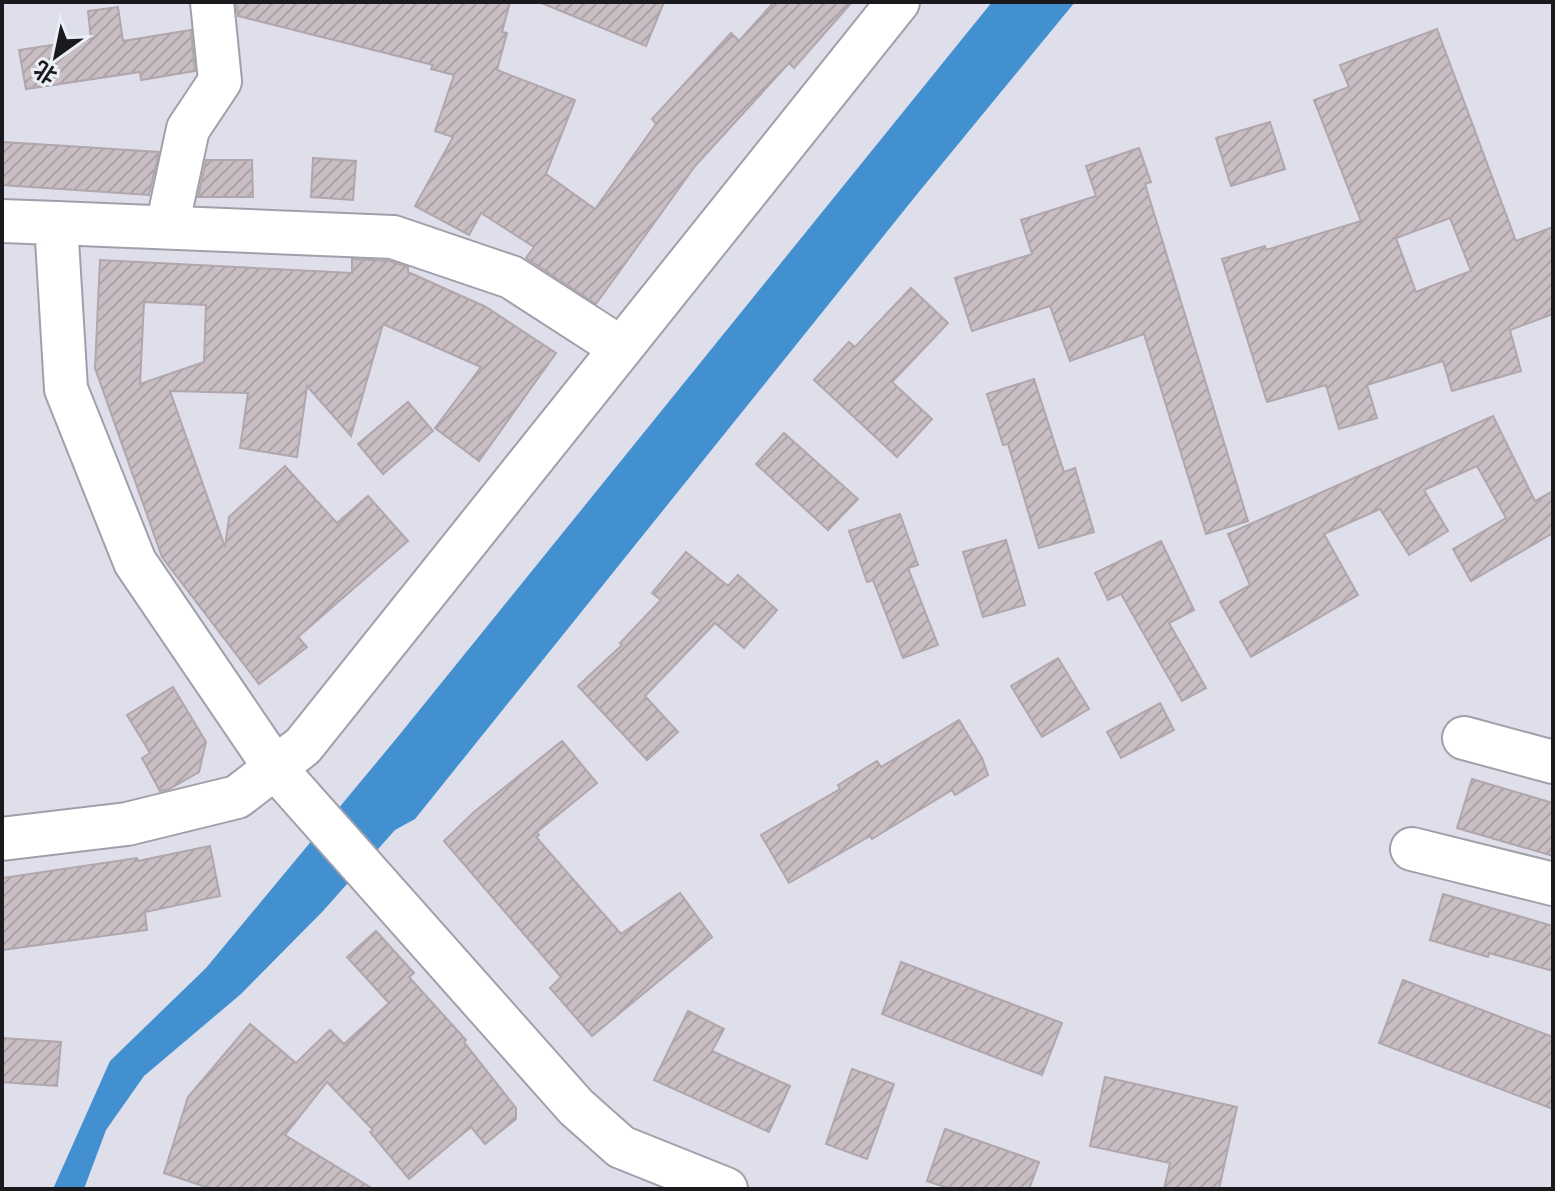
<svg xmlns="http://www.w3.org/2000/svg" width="1555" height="1191" font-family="'Noto Sans','Noto Sans SC',sans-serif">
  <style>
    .water { fill: #4390d1 }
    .building { fill: url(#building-hatch); stroke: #b0a6ab; stroke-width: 2; fill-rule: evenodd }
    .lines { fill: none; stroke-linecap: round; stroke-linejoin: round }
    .minor-casing { stroke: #9fa0aa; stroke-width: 46 }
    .minor { stroke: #fff; stroke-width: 42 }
  </style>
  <defs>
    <pattern id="building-hatch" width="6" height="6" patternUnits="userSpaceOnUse" patternTransform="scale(2)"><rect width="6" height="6" fill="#c9bec3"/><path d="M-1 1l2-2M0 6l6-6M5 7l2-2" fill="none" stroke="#aca3a7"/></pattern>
  </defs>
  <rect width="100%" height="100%" fill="#dedfea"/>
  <path class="water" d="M992 2H1075L918 193 415 819 395 830 323 911 241 994 144 1076 106 1130 84 1189H53L110 1061 206 968 396 739Z"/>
  <g class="building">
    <path d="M236 2H510L502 32 507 33 497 70 575 100 546 174 595 209 656 124 652 119 731 33 739 41 774 2H852L794 68 789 63 695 166 596 304 526 258 534 247 481 213 469 235 415 206 453 137 435 131 454 75 431 69 433 65 238 16Z"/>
    <path d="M539 2H664L646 46Z"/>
    <path d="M118 7 123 41 191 30 195 71 141 80 140 72 26 89 19 50 91 39 88 11Z"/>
    <path d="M1437 29 1516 241 1553 227V314L1510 330 1521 371 1452 391 1443 361 1367 385 1377 418 1339 429 1326 385 1267 402 1222 259 1265 246 1266 250 1361 221 1314 100 1349 87 1340 65ZM1450 218 1471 271 1416 292 1396 238Z"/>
    <path d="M1270 122 1285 169 1231 186 1216 138Z"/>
    <path d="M2 142 51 145 159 152 149 195 2 185Z"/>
    <path d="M1139 148 1151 182 1145 184 1248 521 1206 534 1144 334 1070 361 1050 306 972 331 955 278 1032 254 1021 220 1096 196 1086 166Z"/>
    <path d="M313 158 356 161 353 200 311 197Z"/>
    <path d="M206 160H252L253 197H198Z"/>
    <path d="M352 259 389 261 408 267V272L486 307 556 353 479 461 435 428 481 367 383 324 351 436 307 386 297 457 240 448 248 393 170 391 225 547 229 517 285 466 337 523 368 496 408 541 298 637 307 647 259 684 162 557 95 368 100 260 352 273ZM144 302 206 305 204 362 140 384Z"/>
    <path d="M911 288 948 323 892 382 932 419 897 457 814 380 849 342 855 347Z"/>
    <path d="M1034 379 1064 472 1075 468 1094 532 1039 548 1008 444 1003 445 987 394Z"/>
    <path d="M408 402 433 431 383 474 358 444Z"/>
    <path d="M1493 416 1535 501 1553 491V533L1471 581 1453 549 1506 518 1477 466 1424 490 1448 531 1409 555 1380 509 1324 534 1358 595 1251 657 1220 602 1250 585 1228 534Z"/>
    <path d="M784 433 858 499 828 530 756 464Z"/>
    <path d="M900 514 918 565 908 568 938 645 903 658 873 580 867 582 849 531Z"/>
    <path d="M1006 540 1025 605 983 617 963 552Z"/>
    <path d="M1161 541 1194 610 1169 623 1206 688 1182 701 1121 594 1108 600 1095 573Z"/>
    <path d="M686 552 728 586 738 575 777 610 744 648 715 623 645 696 678 732 647 760 578 686 622 645 620 643 661 600 652 593Z"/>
    <path d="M1058 658 1089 709 1042 737 1011 686Z"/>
    <path d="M173 687 206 742 199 772 169 789 160 791 142 758 150 753 127 715Z"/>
    <path d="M1160 703 1174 730 1121 758 1107 732Z"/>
    <path d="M959 720 982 758 988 775 955 795 952 790 872 839 870 836 789 883 761 835 840 789 838 785 877 761 881 767Z"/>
    <path d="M562 741 597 783 537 832 539 835 536 837 621 934 680 893 712 937 592 1036 550 988 561 977 444 841 474 812Z"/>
    <path d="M1472 779 1553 803V856L1457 828Z"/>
    <path d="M210 846 220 896 145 912 147 930 2 950V878L137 858 138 861Z"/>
    <path d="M1443 894 1553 926V971L1489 953 1488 957 1430 940Z"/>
    <path d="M376 931 414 973 409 977 466 1040 464 1042 516 1108V1119L485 1144 471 1127 409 1179 370 1132 373 1130 327 1082 285 1135 373 1189H212L164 1173 188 1097 250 1024 296 1063 330 1030 344 1044 389 1003 347 957Z"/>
    <path d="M901 962 1062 1023 1042 1075 882 1014Z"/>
    <path d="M1403 980 1553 1037V1109L1379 1043Z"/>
    <path d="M688 1011 724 1029 712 1051 790 1086 769 1132 654 1080Z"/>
    <path d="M2 1038 61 1042 57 1086 2 1082Z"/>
    <path d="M852 1069 894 1084 867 1159 826 1144Z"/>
    <path d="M1105 1077 1237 1107 1219 1189H1164L1170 1163 1090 1146Z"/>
    <path d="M945 1129 1039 1162 1029 1189H951L927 1181Z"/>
  </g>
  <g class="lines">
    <g class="minor-casing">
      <g id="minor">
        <path d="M2 221 56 223 66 389 135 562 275 768 576 1107 621 1147 726 1189"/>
        <path d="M56 223 393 237 511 277 621 348"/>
        <path d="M167 227 188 129 220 81 212 2"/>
        <path d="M1464 738 1553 762"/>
        <path d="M2 839 127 824 237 797 303 746 898 2"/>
        <path d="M1412 849 1553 884"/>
      </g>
    </g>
    <use href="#minor" class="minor"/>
  </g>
  <rect width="1555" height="1191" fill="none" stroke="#1a1a1e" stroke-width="8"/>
  <g transform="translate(56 56) rotate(213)" stroke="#ebedf7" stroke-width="6" paint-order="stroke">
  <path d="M0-6L14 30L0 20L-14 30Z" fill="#1a1a1e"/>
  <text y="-12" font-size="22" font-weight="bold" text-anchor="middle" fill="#1a1a1e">北</text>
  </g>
</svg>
